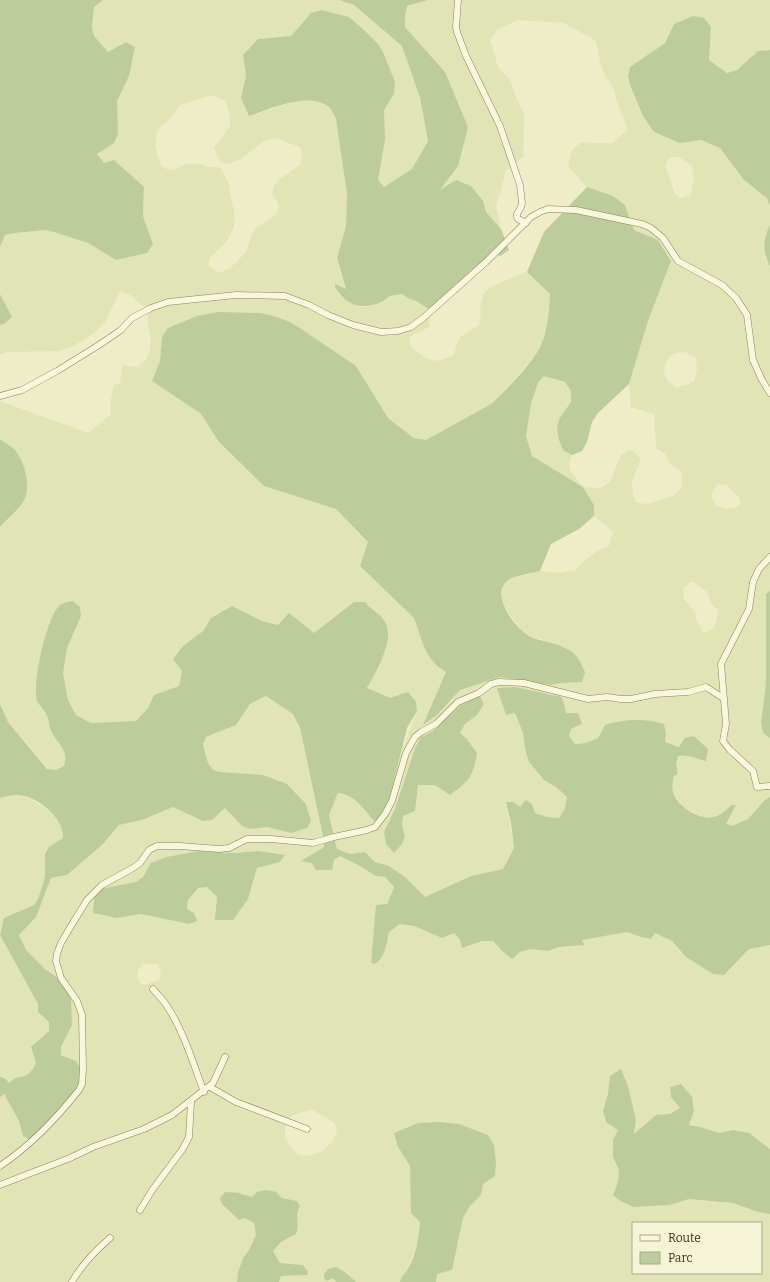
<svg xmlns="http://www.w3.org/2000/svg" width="770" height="1282" font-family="Bitter,serif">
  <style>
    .farmland { fill: #e1e4b5; fill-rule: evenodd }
    .green { fill: #bccd9b }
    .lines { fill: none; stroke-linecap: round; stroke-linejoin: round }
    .street-casing { stroke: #8b805d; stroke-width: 7 }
    .street { stroke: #f9f7db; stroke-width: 6 }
  </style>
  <rect width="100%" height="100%" fill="#efecc8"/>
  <g class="farmland">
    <path d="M103 0H339L354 5 402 46 420 98 428 141 412 169 384 188 377 180 385 139 384 110 394 94 378 44 349 17 311 13 291 36 258 39 243 55 246 76 241 98 249 116 299 100 320 102 330 108 336 118 347 194 346 226 337 258 339 269 346 289 355 306 362 307 370 305 384 301 390 296 402 294 422 305 430 310 429 327 409 337 411 347 425 358 436 361 444 359 454 355 457 343 460 337 479 325 481 312 480 307 484 293 492 286 527 272 550 294 547 325 541 346 535 355 500 396 491 404 426 440 414 438 388 418 356 366 162 337 160 361 152 381 201 414 219 442 264 486 336 509 368 542 360 566 414 618 424 647 430 658 437 666 446 672 424 725 437 715 460 690 500 676 551 685 561 683 582 682 568 649 530 636 521 630 504 606 502 597 503 586 510 579 540 571 559 573 576 570 584 561 599 550 609 546 613 532 594 516V505L583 487 532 456 526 436 531 404 538 383 544 375 565 382 571 391V402L559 419 557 429 559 440 563 450 572 455 569 462 570 470 583 487 600 488 610 482 621 455 628 450 635 452 641 460 632 481 633 494 636 502 644 504 650 503 674 496 682 487V474L679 470 672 466 665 454 656 448 654 414 631 407 629 384 648 321 671 261 658 240 634 230 625 205 613 196 587 187 568 166 572 150 581 142 596 143H613L628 129 618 105 613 87 605 75 601 66 596 41 564 23 517 20 497 30 490 40 498 67 510 80 516 97 524 114 523 157 506 171 496 206 501 229 486 212 483 201 439 191 458 166 445 72 405 27V16L407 6 428 0H770V50L758 51 737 70 727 73 709 60 711 27 674 24 665 43 630 67 628 77 643 116 680 143 701 140 720 148 744 180 767 198 770 206V225L765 236V257L770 266V591L766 594V683L761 723 763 733 770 738V797L765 800 748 819 732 826 726 824 736 805H731L724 812 713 817H703L687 810 680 803 673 792 674 776 678 774 675 763 678 756 686 754 695 759 680 747 665 742 666 734 605 725 598 738 586 743 575 744 569 736 571 729 582 724 578 713H565L562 697 507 715 515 713 523 733 526 753 529 762 544 780 556 787 567 797 565 808 559 818 547 817 535 813 532 804 520 808 506 802 514 848 503 869 471 876 425 897 405 877 389 866 375 862 365 852 350 854 337 849 329 815 338 793 346 794 360 804 374 821 389 801 401 753 417 711 367 688 379 666 386 650 384 619 370 608 354 602 314 633 289 613 278 625 262 621 232 606 211 618 203 631 183 646 173 659 182 670 179 686 154 695 148 708 136 721 91 723 76 715 68 700 64 683 63 674 67 648 81 616 80 607 73 601 64 602 58 607 50 622 45 636 38 669 37 702 47 715 51 731 65 751 66 759 64 766 56 770 48 769 8 722 0 704V527L15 450 0 439V401L88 433 111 414 110 404 114 385 120 384 122 365 138 367 147 358 150 349 151 337 148 324V315L145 308 130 295 120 291 105 322 93 334 72 347 56 351 7 352 0 355V325L4 324 12 317 0 294V247L5 235 15 233 46 230 57 233 88 243 116 260 153 244 143 216 144 187 104 164 97 154 114 143 117 101 129 76 126 42 108 52 94 36 92 27 94 7ZM212 95 226 101 230 118V126L214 148 220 162 228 164 241 159 263 142 275 138 300 147 302 156 300 165 280 179 274 186 272 193 279 205 278 211 272 218 256 228 252 234 247 250 238 261 230 268 219 273 209 266V259L227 241 234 227 235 217 228 182 220 167H209L200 164H185L176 169 168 170 161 165 158 158 155 144 157 133 161 126 170 119 180 105ZM670 157H679L692 166 694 179 691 195 680 198 675 194 665 165ZM685 352 696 358 697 370 694 381 687 385 676 387 668 382 664 374 665 365 670 356 676 353ZM718 484 727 485 740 499V504L736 508 725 509 716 506 712 498V492ZM692 581 707 592 711 603 718 611 716 623 713 629 707 632H703L696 620 695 612 683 598 684 587ZM480 696 484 704 477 715 465 724 460 733 466 738 435 785H418L415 811 403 816 402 825 405 836 395 809 415 748 421 737 433 731 446 719Z"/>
    <path d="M266 696 293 714 300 728 325 847 301 861 334 860 340 856 358 865 376 876 385 877 394 887 374 931 371 963 386 947 389 932 400 924 414 926 442 938 454 933 468 947 484 941H493L501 950 520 952 530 949 548 951 559 947 584 945 581 940 627 932 641 937 655 933 672 941 686 957 713 974 724 975 749 949 770 945V1149L749 1133 733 1130 719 1133 700 1127 689 1125 694 1111 681 1084 670 1087 671 1097 680 1108 670 1114 656 1115 634 1134 636 1120 628 1086 610 1076 608 1094 603 1111 606 1122 618 1130 613 1157 619 1170 618 1182 633 1207 670 1205 689 1199 733 1203 758 1212 770 1214V1282H436L437 1274 458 1243 463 1218 470 1206 481 1195 483 1184 487 1135 459 1124 405 1129 394 1133 398 1147 410 1166 411 1187 420 1222 419 1239 409 1268 400 1279V1282H356L353 1280 334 1278 336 1282H279L281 1276 307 1275 303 1265 280 1263 273 1251 281 1242 296 1234 299 1227 296 1218V1213L300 1206 297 1201 282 1198 276 1192H257L252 1197 241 1194 222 1204 230 1211 245 1218 254 1223 256 1235 249 1250 243 1258 238 1272 237 1282H0V1097L4 1094 19 1121 23 1136 76 1061 61 1055V1047L72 1025 67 985 45 969 26 950 19 935 36 916 51 878 67 875 103 844 119 825 142 820 173 807 203 821 212 820 225 808 242 826 250 829 267 827 291 833 263 775 221 772 213 770 208 763 203 745 206 737 236 725 250 704ZM199 851 234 853 259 851 285 855 280 862 257 868 248 899 217 897 207 887H198L188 900 187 909 194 913 189 924 141 914 117 918 95 890 136 882 143 877 152 863 166 857ZM143 964H157L161 971 159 980 145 985 140 983 137 978 138 970ZM311 1109 335 1123 337 1132 332 1142 323 1151 308 1156 297 1154 292 1148 285 1139V1127L291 1116ZM633 1223H761V1273H633Z"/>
    <path d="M16 795 31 799 51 812 56 817 63 830V838L49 847 45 854V877L38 899 34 905 5 918 0 932V798Z"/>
    <path d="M0 935 38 1004V1012L49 1022V1031L31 1047 36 1063 33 1070 28 1076 11 1080 8 1083 6 1079 0 1077Z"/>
  </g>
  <g class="green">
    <path d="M0 0H103L94 7 92 27 94 36 108 52 126 42 135 47 129 76 117 101 118 134 114 143 97 154 104 163 114 160 144 187 143 216 153 244 147 253 116 260 88 243 57 233 46 230 15 233 5 235 0 247Z"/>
    <path d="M339 0H428L407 6 405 16V27L445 72 468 127 458 166 440 190 456 180 471 186 483 201 486 212 501 229 509 250 500 256 492 251 489 256C469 274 448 290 430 310L416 301 408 298 402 294C398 295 393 295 390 296 387 298 385 300 382 302 360 310 348 307 335 287V284L346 289 337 258 346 226 347 194 336 119C334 115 332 110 330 108 310 90 270 109 249 116L241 98 246 76 243 55 258 39 291 36 311 13 321 10 349 17 364 30 378 44 383 52 395 82 394 94 384 110 385 139 378 180 384 187 412 169 428 141 420 98 402 46 354 5Z"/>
    <path d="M693 16 704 18 711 27 709 60 727 73 737 70 758 51 770 50V206L767 198 744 180 720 148 701 140 680 143 654 132 643 116 631 87 628 77 630 67 665 43 674 24Z"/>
    <path d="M587 187 613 196 625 205 634 230 658 240 671 261 648 321 629 384 598 413 592 422 587 442 582 451 572 455 563 450 559 440 557 429 559 419 571 402V391L565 382 544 376 538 383 531 404 526 436 532 456 583 487 594 505V516L579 529 551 544 540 571C532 573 515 576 510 579 487 592 516 630 531 637 543 642 558 643 569 650 578 655 581 664 585 672L582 682 561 683 551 685 500 677 460 690 437 715 423 725 446 672 437 666 430 658 424 647 414 618 360 566 368 542 336 509 264 486 219 442 201 414 152 381 160 361 162 337 168 328 197 316 218 312 259 313 270 315 288 321 297 326 356 366 388 418 414 438 426 440 491 404C504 393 535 360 541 345 548 329 549 311 550 294L527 272 544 232Z"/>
    <path d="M770 225V266C762 251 763 239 770 225Z"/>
    <path d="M0 294 12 317 4 324 0 325Z"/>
    <path d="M0 439C5 443 11 446 15 450 25 462 32 488 23 502 17 512 7 518 0 527Z"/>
    <path d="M770 591V738L763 733 761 723 766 683V594Z"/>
    <path d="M73 601 80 607 81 616 67 648 63 674 68 700 76 715 91 723 136 721 148 708 154 695 179 686 182 671 173 659 183 646 203 631 211 618 232 606 262 621 278 625 289 613 314 633 354 602H365C370 609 378 612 383 619 398 636 376 672 367 688L390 698 408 692 416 702 417 711 407 728 389 801 383 813 374 821C364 809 354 794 338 793L329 815 337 849 350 854 365 852 375 862 389 866 405 877 425 897 471 876 503 869 514 848 511 823 506 802H513L520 807 526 800 532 804 535 813 547 817 559 818 565 808 567 797 556 787 544 780 529 762 526 753 523 733 515 713 506 715 497 688 515 687 562 697 566 713H578L582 724 571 729 569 736 575 744 586 743 598 738 605 725C624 719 645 718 664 724L666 734 665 742 679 747 685 738 694 736 708 749 706 761C696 759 688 754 678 756L676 763 678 774 674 776C673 780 672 787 673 792 677 806 698 820 713 817 720 816 726 810 731 805H736L726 824 732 826 748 819 765 800 770 797V945L749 949 724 975 713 974 686 957 672 941 655 933 651 939 641 937 627 932 582 940 585 945 559 947 548 951 530 949 520 952 512 959 501 950 493 941H483L462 948 460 940 454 933 442 938 414 926 400 924 389 932C387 944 385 957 375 964L371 963 376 905 387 904 394 887 385 877 376 876 358 865 340 856 334 860 332 870H316L312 863 301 861 324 847 323 836 300 728 293 714 266 696 250 704 236 725 206 737 203 745 208 763 213 770 221 772 263 775 287 784 306 804 311 821 307 828 291 833 267 827 250 829 242 826 225 808 212 820 203 821 173 807 142 820 119 825 103 844 67 875 51 878 36 917 19 935 26 950 45 969 67 985 71 1000 72 1025 61 1047V1055L76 1061 85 1076 63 1112 30 1140 23 1136 19 1121 4 1094 0 1097V1077L6 1079 9 1083C19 1072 27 1083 36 1063L31 1047 49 1031V1022L38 1012V1004L0 935 4 918 34 905 38 899 45 877V854L49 847 63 838C64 817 36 795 16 795 10 795 5 797 0 798V704L8 722 47 769 56 770 64 766C69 749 58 745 51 731 49 726 49 720 47 716 45 710 39 706 37 701 32 683 46 619 59 606 63 602 67 602 73 601Z"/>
    <path d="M480 696 484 704 477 715 465 724 460 733 466 738 477 753C473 777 469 781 450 795L435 785H418L415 811 403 816 402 825 405 836 402 844 394 853 386 844 384 832 395 809 415 748 421 737 433 731 461 705Z"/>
    <path d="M199 851 234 853 259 851 285 855 280 862 257 868 248 899 233 920H215L217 897 207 887 198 888 188 900 187 909 194 913 197 921 189 924 141 914 117 918 93 913 95 890 136 882 143 877 151 863 166 857Z"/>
    <path d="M621 1069 628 1086 636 1120 634 1134 656 1115 670 1114 680 1108 671 1097 670 1087 681 1084 692 1097 694 1111 689 1125 700 1127 719 1133 733 1130 749 1133 770 1149V1214L758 1212 733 1203 689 1199 670 1205 633 1207 619 1200 613 1195 618 1182 619 1170 613 1157V1140L618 1130 606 1122 603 1111 608 1094 610 1076Z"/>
    <path d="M439 1122 459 1124 488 1135 494 1145 496 1162 495 1176 483 1184 481 1195 470 1206 463 1218 452 1270 437 1274 436 1282H400C401 1276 405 1274 408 1269 416 1256 419 1236 420 1222L411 1213 410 1166 398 1147 394 1133 418 1123Z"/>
    <path d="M266 1190 276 1192 282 1198 297 1201 300 1206C293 1220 301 1222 296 1234L281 1242 273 1251 280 1263 303 1265 308 1272 307 1275 281 1276 279 1282H237L238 1272 243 1258 249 1250 256 1235 254 1223 245 1218 239 1220 222 1204 220 1198 225 1192 241 1193V1194L252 1197 257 1192Z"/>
    <path d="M336 1267 346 1273 356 1282H336L333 1278 327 1281 324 1278V1274L328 1269Z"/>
  </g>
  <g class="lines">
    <g class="street-casing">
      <g id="street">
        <path d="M458 0 456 27 457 32 466 56 500 126 520 185 522 203 521 207 517 214V217L518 219 526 223"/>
        <path d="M0 396 22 390 57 371 99 345 121 330 132 318 151 308 168 302 236 295 285 296 309 305 328 315 353 325 381 332 398 331 411 327 422 319 486 262 531 217 540 212 548 209 576 210 642 224 651 228 663 238 678 261 722 285 736 298 747 315 753 360 762 380 770 393"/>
        <path d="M770 557 759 569 753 582 749 609 721 664 726 724 723 741 730 750 753 771 757 787 770 786"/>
        <path d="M153 989C158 995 163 1000 167 1006 184 1032 193 1063 204 1092"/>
        <path d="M210 1087 236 1102 307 1129"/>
        <path d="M0 1166C30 1146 56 1119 79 1090L82 1084 83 1069 82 1015 77 1001 61 978 56 961 57 954 61 943 71 926 87 900 102 885 133 868 140 863 149 850 157 846H180L219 849 229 848 247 839H271L313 843 334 837 367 830 375 827 385 814 392 801 406 753 415 737 421 732 436 724 458 702 479 693 491 684 499 682 524 683 588 699 607 697 621 699H631L655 694 688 692 706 687 723 698"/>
        <path d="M0 1185 70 1158 93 1147 144 1129 172 1115 213 1083 225 1057"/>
        <path d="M140 1210 153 1189 182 1150 189 1137 191 1102"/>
        <path d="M72 1282C82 1264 95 1251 110 1238"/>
      </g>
    </g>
    <use href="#street" class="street"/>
  </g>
  <rect x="632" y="1222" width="130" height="52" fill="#f6f4d7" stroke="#aba78e"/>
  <rect x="640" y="1235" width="20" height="6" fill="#f9f7db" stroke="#aba78e"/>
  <text x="668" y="1242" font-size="12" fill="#3b3320">Route</text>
  <rect x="640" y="1252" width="20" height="12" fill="#bccd9b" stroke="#aba78e"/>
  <text x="668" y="1262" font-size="12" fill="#3b3320">Parc</text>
</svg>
